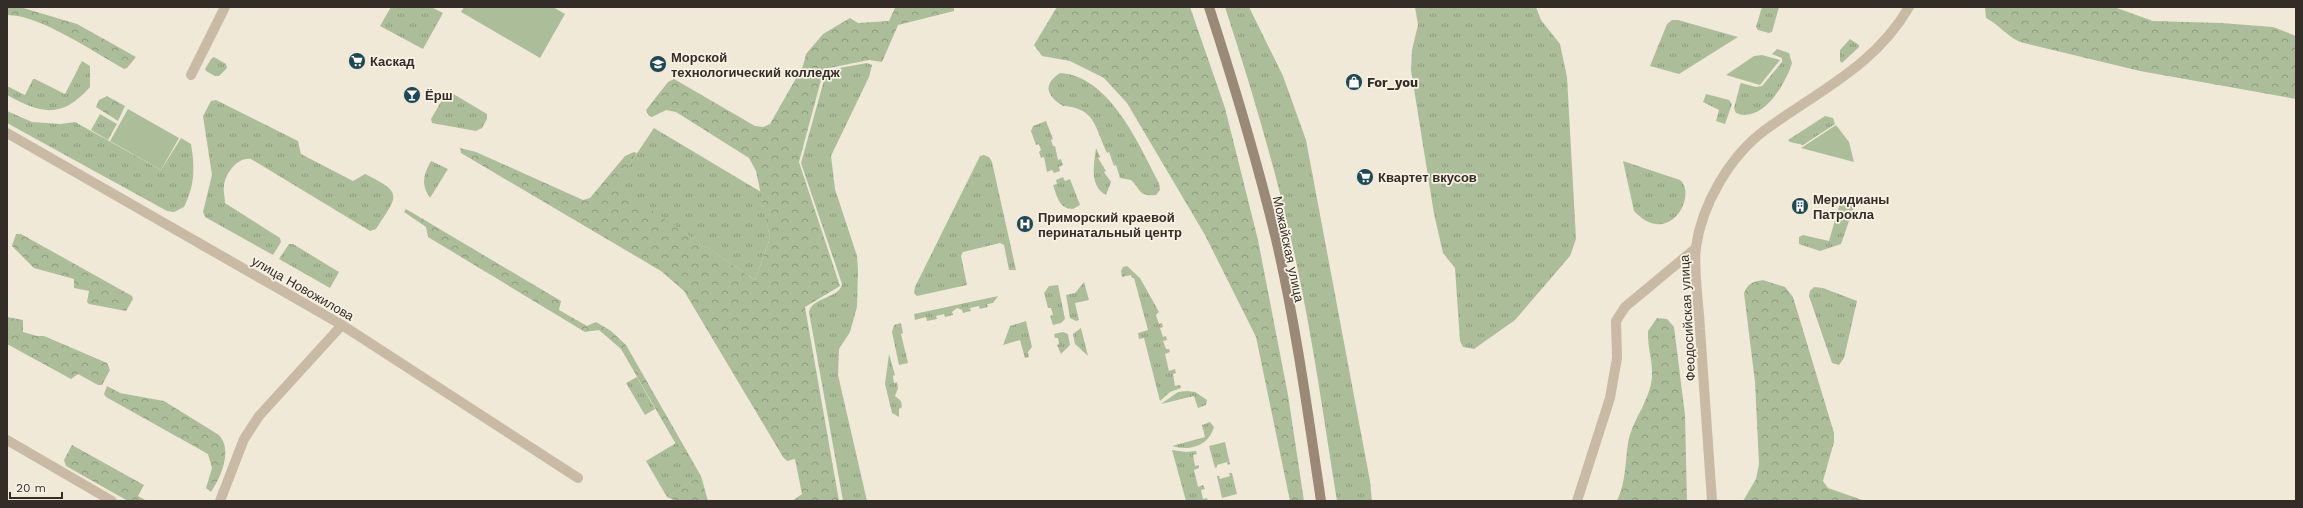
<svg xmlns="http://www.w3.org/2000/svg" width="2303" height="508" font-family="'Work Sans',sans-serif">
  <style>
    .grass { fill: url(#grass-tufts) }
    .forest { fill: url(#forest-crowns) }
    .garden { fill: #acbe99 }
    .lines { fill: none; stroke-linecap: round; stroke-linejoin: round }
    .street { stroke: #c8baa5; stroke-width: 10 }
    .secondary { stroke: #9b8977; stroke-width: 10 }
    .labels { text-anchor: middle; stroke-width: 3.5; stroke-linejoin: round; paint-order: stroke }
    .poi-label { font-size: 13px; font-weight: bold; fill: #342c26; stroke: #f8f2e4; text-anchor: start }
    .street-label { font-size: 13px; fill: #342c26; stroke: #f8f2e4 }
  </style>
  <defs>
    <pattern id="grass-tufts" width="24" height="20" patternUnits="userSpaceOnUse"><rect width="24" height="20" fill="#acbe99"/><path d="M3 7l-1-3M5 7V3M7 7l1-3M15 17l-1-3M17 17v-4M19 17l1-3" fill="none" stroke="#8d9b7d"/></pattern>
    <pattern id="forest-crowns" width="20" height="18" patternUnits="userSpaceOnUse"><rect width="20" height="18" fill="#acbe99"/><path d="M2 6a3 3 0 1 1 6 0M12 15a3 3 0 1 1 6 0" fill="none" stroke="#8d9b7d"/></pattern>
  </defs>
  <rect width="100%" height="100%" fill="#f0e9d8"/>
  <g class="grass">
    <path d="M391 7H431L443 13 423 49 380 26Z"/>
    <path d="M1225 7H1249L1283 76 1306 140 1370 481 1372 501H1337C1323 414 1311 325 1291 239 1273 160 1250 84 1225 7Z"/>
    <path d="M1415 7H1536L1541 20 1560 44 1567 77 1576 239 1570 256 1515 320 1474 349 1463 347 1460 341 1455 268 1443 253 1434 214 1411 70 1412 50 1418 25Z"/>
    <path d="M1762 7H1779L1772 32 1769 33 1758 30 1756 27Z"/>
    <path d="M1672 20H1678L1738 37 1679 74 1650 66 1667 24Z"/>
    <path d="M1850 39 1859 45V47L1842 63 1840 61V50Z"/>
    <path d="M1777 49 1789 53 1792 63C1786 83 1763 124 1736 113L1734 108 1740 85 1741 83 1756 87 1762 86 1782 62V58L1772 54Z"/>
    <path d="M214 57 226 64 227 68 219 76H215L206 71 205 69 211 59Z"/>
    <path d="M82 61 90 66V87C62 119 41 114 7 95V86L25 95 33 79H35L65 94Z"/>
    <path d="M867 63 872 65 869 77 831 156 835 189 857 256 858 270 857 307 850 332 839 349 838 375 867 501H843L809 312C812 297 840 298 842 284L801 163 826 73 828 70Z"/>
    <path d="M1060 73C1110 76 1139 145 1159 183L1160 190 1156 195C1138 197 1141 189 1131 180L1120 178 1116 165 1114 166 1109 152 1107 153C1095 128 1096 108 1063 106 1047 96 1042 85 1060 73Z"/>
    <path d="M450 92 487 114V119L482 128 476 131 432 123 431 119 446 93Z"/>
    <path d="M1706 94 1729 100 1732 104 1725 124 1716 121 1719 110 1703 102Z"/>
    <path d="M216 100 298 141 301 154 353 181 365 174C404 193 398 195 376 229L370 231 251 159C237 157 225 174 224 186 223 191 225 198 225 203L280 238 281 242 273 255 205 217 203 212 212 175 203 116 211 101Z"/>
    <path d="M7 111 32 122 60 124 75 122 161 170 181 138 191 144C195 168 195 185 184 207L174 212 167 211 7 123Z"/>
    <path d="M100 114 117 124 108 140 91 130Z"/>
    <path d="M1825 116 1833 118 1835 124 1803 145 1790 142 1788 140Z"/>
    <path d="M1046 121 1053 139 1051 140 1053 146H1055L1058 160 1061 159 1063 165 1059 167 1060 171 1054 173 1052 170 1047 172 1044 157 1041 158 1039 152 1041 150 1039 144 1036 145 1031 131 1033 126Z"/>
    <path d="M654 128 761 192 770 238 755 280 615 186Z"/>
    <path d="M1096 148 1100 157 1098 158 1106 171 1104 172 1111 182 1106 195C1089 186 1094 164 1096 148Z"/>
    <path d="M984 155 989 157 992 162 1016 270H1009L1004 245 1000 243 963 252 961 256 967 285 917 296 914 293 915 287 980 156Z"/>
    <path d="M431 161 448 169 430 198C421 185 423 175 431 161Z"/>
    <path d="M1623 161 1680 180C1698 195 1669 249 1634 211Z"/>
    <path d="M1063 177 1065 181 1070 179 1080 205 1073 209C1059 209 1057 196 1053 185L1057 184 1056 180Z"/>
    <path d="M1845 198 1853 201 1855 204 1841 244 1820 251 1799 244V237L1803 235 1829 241 1841 199Z"/>
    <path d="M289 244H293L339 272 330 288 279 259Z"/>
    <path d="M1127 266 1140 278 1159 312 1156 315 1159 324 1162 323 1163 327 1160 328 1163 337 1166 336 1167 340 1163 341 1166 349H1169L1170 352 1165 354 1169 371 1175 369 1176 373 1173 374 1175 386 1180 385 1181 388 1170 392 1160 401 1144 338 1139 339 1138 333 1148 330 1134 278H1132L1131 275 1122 277 1121 271 1123 267Z"/>
    <path d="M1084 282 1089 300 1075 303 1079 320 1076 321 1070 318 1066 295 1075 293Z"/>
    <path d="M1058 285 1065 319 1061 323 1053 325 1050 316 1053 315 1051 308H1048L1044 293 1049 286Z"/>
    <path d="M1814 287 1823 288 1857 301 1844 358 1839 365 1832 363 1809 296 1810 291Z"/>
    <path d="M998 296 993 303 987 304 988 307 980 309 979 306 970 308 971 311 963 313 962 310 957 308 952 312 953 315 945 317 944 314 936 316 937 319 927 321 926 317 915 320 914 314Z"/>
    <path d="M1026 321 1032 347 1028 352 1029 357 1025 358 1020 340 1003 345 1010 326Z"/>
    <path d="M901 323 903 333 901 334 908 363 899 365 892 332 894 325Z"/>
    <path d="M1081 328 1088 356 1075 344 1073 334Z"/>
    <path d="M1063 332 1068 334 1070 345 1061 354 1057 345 1059 344 1058 338H1055L1054 334Z"/>
    <path d="M889 354 895 375 893 376 894 383 897 382 898 388 895 396 901 401 902 407 899 409V417L892 413 885 384Z"/>
    <path d="M637 377 655 409 645 415 626 383Z"/>
    <path d="M1187 391 1195 392 1207 400 1206 405 1198 408 1194 396 1161 404 1178 392Z"/>
    <path d="M1210 422 1214 427C1208 447 1189 451 1172 446L1205 437 1202 425Z"/>
    <path d="M1225 442 1230 464 1228 465 1227 462 1217 465V467L1215 468 1209 446Z"/>
    <path d="M676 443 697 479 667 497 646 461Z"/>
    <path d="M1172 450 1186 452 1196 451 1197 454 1193 455 1195 466 1199 465V468L1194 470 1198 487 1203 485 1205 489 1201 490 1203 499 1207 498 1208 501H1186Z"/>
    <path d="M1229 473H1232L1237 494 1222 498 1217 476H1219L1220 479 1230 476Z"/>
  </g>
  <g class="forest">
    <path d="M7 7H20L77 24 136 57 127 68 124 69C94 52 40 15 7 15Z"/>
    <path d="M917 7H954V11L898 25 882 62 869 60 824 69 799 162 840 286 805 307 839 501H792L802 494 795 459 787 461 783 457 684 291 661 271 461 153 460 148 476 152 583 200 590 198 625 156 634 152 637 153 616 186 755 280 770 238 756 171 749 158 676 112 666 110 652 117 649 116 646 110 668 82 674 79 755 126 763 127 770 124 803 66 806 54 823 34 850 18 858 23 889 21 895 8Z"/>
    <path d="M1057 7H1190L1225 108 1258 240 1288 395 1304 501H1290L1256 337 1205 235 1127 103 1104 78 1070 61 1042 56 1034 45Z"/>
    <path d="M1985 7H2114L2153 21 2221 23 2273 27 2296 36V99L2140 71 2020 42C2007 36 1999 25 1986 18Z"/>
    <path d="M107 96 125 106 118 121 96 107 99 100Z"/>
    <path d="M406 209 561 301 559 310 587 326 596 322 611 331 626 345 701 476 708 501H676L667 497 696 479 621 349 599 330 585 332 428 237 426 227 404 212Z"/>
    <path d="M16 234H21L132 296 133 299 126 311 89 304 87 302 89 291 74 288V279L34 268 12 246Z"/>
    <path d="M1763 280 1785 287 1793 297 1834 433V442L1823 481 1828 488 1865 501H1743L1756 479 1759 464 1755 382 1744 293C1748 283 1753 282 1763 280Z"/>
    <path d="M7 317 23 320V332L37 336H44L107 363 110 370 102 385H98L78 374 71 379 7 344Z"/>
    <path d="M1657 318 1667 319 1674 327 1685 415 1687 501H1617C1626 482 1625 463 1628 443 1632 420 1650 401 1652 377 1653 361 1647 346 1648 331Z"/>
    <path d="M107 386 120 393 164 401 219 435C233 450 221 477 211 492L206 488 212 468 208 454 106 397 104 394Z"/>
    <path d="M72 445 144 485 138 496 147 501H128L66 466 64 460Z"/>
  </g>
  <g class="garden">
    <path d="M464 7H553L565 14 540 58 461 12Z"/>
    <path d="M1762 55 1780 60 1760 85 1726 75 1754 56Z"/>
    <path d="M128 109 179 138 161 170 110 141Z"/>
    <path d="M1836 125 1849 142 1854 162 1801 148Z"/>
  </g>
  <g class="lines">
    <g class="street">
      <path d="M191 75 225 7"/>
      <path d="M7 133 342 325 578 478"/>
      <path d="M7 440 112 501"/>
      <path d="M220 501 244 439 259 416 342 325"/>
      <path d="M1577 501 1610 398 1617 358 1616 321 1625 307 1696 248"/>
      <path d="M1712 501C1708 444 1704 386 1700 329 1699 307 1693 268 1696 247 1702 204 1730 156 1765 130 1817 92 1875 66 1909 7"/>
    </g>
    <path class="secondary" d="M1209 7C1234 84 1257 161 1276 239 1296 325 1308 414 1321 501"/>
  </g>
  <defs>
    <g id="supermarket-disc" transform="scale(0.9)"><circle r="9.5" fill="#1d4854" stroke="#f8f2e4"/><path d="M-6-5.5h2.5l.6 2H6L4.5 2H-2.5L-4.4-4H-6ZM-1.5 3.2a1.3 1.3 0 1 0 .1 0ZM3 3.2a1.3 1.3 0 1 0 .1 0Z" fill="#fff"/></g>
    <g id="university-disc" transform="scale(0.9)"><circle r="9.5" fill="#1d4854" stroke="#f8f2e4"/><path d="M0-5L7-2L0 1L-7-2ZM-4 1L0 2.5L4 1V4Q0 6-4 4Z" fill="#fff"/></g>
    <g id="shop-disc" transform="scale(0.9)"><circle r="9.5" fill="#1d4854" stroke="#f8f2e4"/><path d="M-5-2.5h2.3a2.7 3.5 0 0 1 5.4 0H5L5.5 6h-11ZM-1.5-2.5h3a1.5 2.3 0 0 0-3 0Z" fill="#fff"/></g>
    <g id="bar-disc" transform="scale(0.9)"><circle r="9.5" fill="#1d4854" stroke="#f8f2e4"/><path d="M-6-5H6L.8 .8V4.5H3.5V6h-7V4.5H-.8V.8Z" fill="#fff"/></g>
    <g id="building-disc" transform="scale(0.9)"><circle r="9.5" fill="#1d4854" stroke="#f8f2e4"/><path d="M-4-6H4V6H1V3H-1V6H-4ZM-2.5-4.3h1.7v1.8h-1.7ZM.8-4.3h1.7v1.8H.8ZM-2.5-1h1.7V.8h-1.7ZM.8-1h1.7V.8H.8Z" fill="#fff"/></g>
    <g id="hospital-disc" transform="scale(0.9)"><circle r="9.5" fill="#1d4854" stroke="#f8f2e4"/><path d="M-5-5h3v3.5h4V-5h3V5h-3V1.5h-4V5h-3Z" fill="#fff"/></g>
  </defs>
  <g fill-rule="evenodd">
    <use href="#supermarket-disc" x="357" y="61"/>
    <use href="#university-disc" x="658" y="64"/>
    <use href="#shop-disc" x="1354" y="82"/>
    <use href="#bar-disc" x="412" y="95"/>
    <use href="#supermarket-disc" x="1365" y="177"/>
    <use href="#building-disc" x="1800" y="206"/>
    <use href="#hospital-disc" x="1025" y="224"/>
  </g>
  <g class="labels">
    <g class="poi-label">
      <text x="671" y="62">Морской<tspan x="671" dy="15">технологический колледж</tspan></text>
      <text x="370" y="66">Каскад</text>
      <text x="1367" y="87">For_you</text>
      <text x="425" y="100">Ёрш</text>
      <text x="1378" y="182">Квартет вкусов</text>
      <text x="1813" y="204">Меридианы<tspan x="1813" dy="15">Патрокла</tspan></text>
      <text x="1038" y="222">Приморский краевой<tspan x="1038" dy="15">перинатальный центр</tspan></text>
    </g>
    <g class="street-label">
      <text transform="translate(1289 249) rotate(78)" y="5">Можайская улица</text>
      <text transform="translate(303 288) rotate(30)" y="5">улица Новожилова</text>
      <text transform="translate(1687 318) rotate(-93)" y="5">Феодосийская улица</text>
    </g>
  </g>
  <rect width="2303" height="508" fill="none" stroke="#342c26" stroke-width="16"/>
  <path d="M10 492v6h52v-6" fill="none" stroke="#342c26" stroke-width="2"/>
  <text x="16" y="492" font-size="12" fill="#342c26" stroke="#f8f2e4" stroke-width="3" paint-order="stroke">20 m</text>
</svg>
